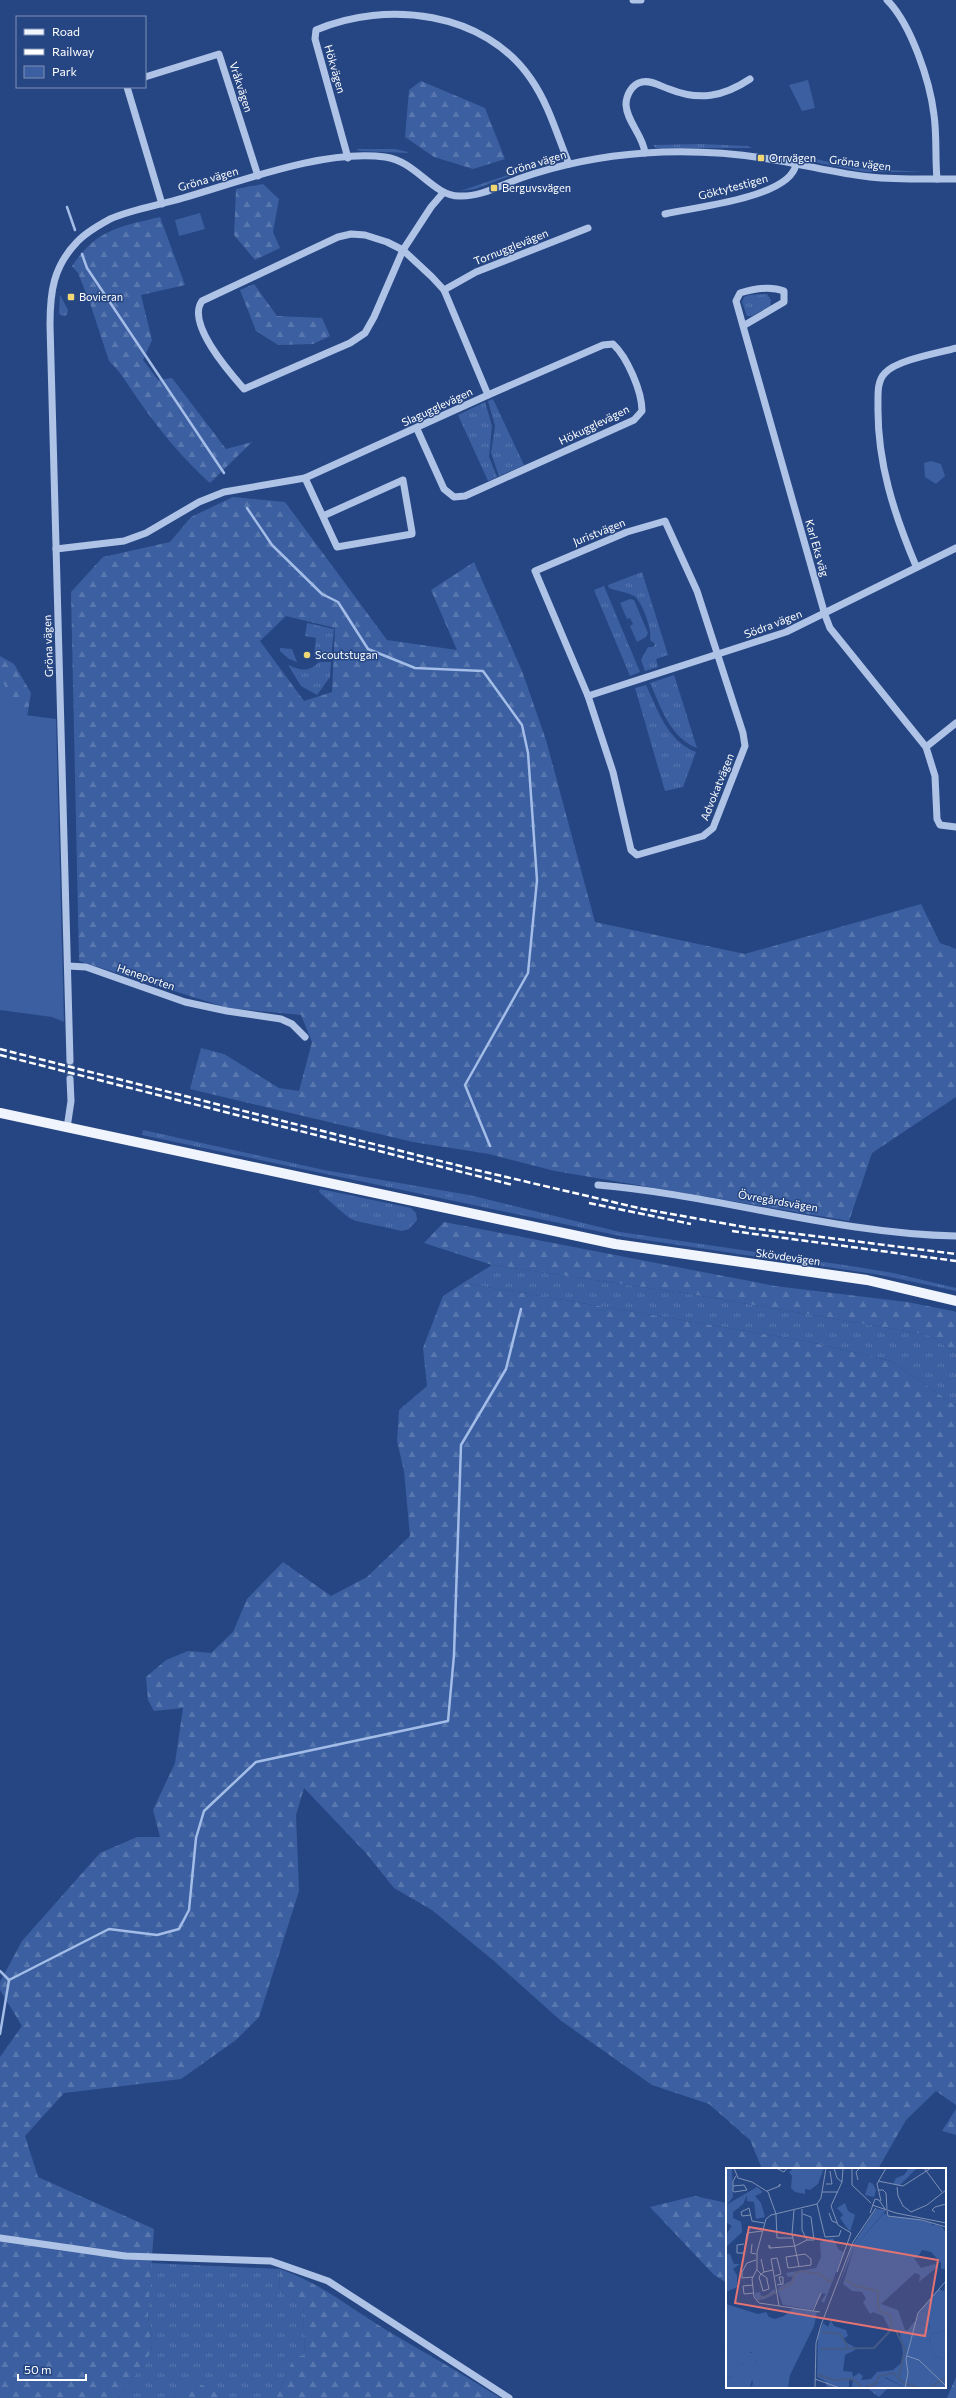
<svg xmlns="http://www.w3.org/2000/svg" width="956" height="2398" font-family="Commissioner,sans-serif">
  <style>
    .grass { fill: url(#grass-tufts) }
    .forest { fill: url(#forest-firs); fill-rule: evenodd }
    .park { fill: #3b5fa0 }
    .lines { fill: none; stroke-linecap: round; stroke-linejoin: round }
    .stream { stroke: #a3bde8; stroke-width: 2.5 }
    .minor-tunnel { stroke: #476296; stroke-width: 7; stroke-dasharray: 7 3.5; stroke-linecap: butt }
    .minor { stroke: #afc3e7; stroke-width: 7 }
    .major { stroke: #f0f4fd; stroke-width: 10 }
    .rail { stroke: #fff; stroke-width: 2.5; stroke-dasharray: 7 3; stroke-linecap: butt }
    .poi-dot { fill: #f0d774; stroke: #264683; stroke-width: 1.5 }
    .labels { text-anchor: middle; stroke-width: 3; stroke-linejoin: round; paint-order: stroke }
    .street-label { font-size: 11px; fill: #fff; stroke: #264683 }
    .poi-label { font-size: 11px; fill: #fff; stroke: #264683; text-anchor: start }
    .inset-river { fill: none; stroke: #445b87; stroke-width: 2 }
    .inset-road { fill: none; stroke: #7d90b5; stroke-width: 1 }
    .view { fill: #e47373; fill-opacity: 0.15; stroke: #e47373; stroke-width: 2 }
    .inset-edge { fill: none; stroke: #fff; stroke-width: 2 }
  </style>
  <defs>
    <pattern id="grass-tufts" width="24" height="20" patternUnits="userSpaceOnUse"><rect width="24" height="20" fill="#3b5fa0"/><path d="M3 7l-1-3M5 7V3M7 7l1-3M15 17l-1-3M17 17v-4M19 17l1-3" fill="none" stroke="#5877ae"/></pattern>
    <pattern id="forest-firs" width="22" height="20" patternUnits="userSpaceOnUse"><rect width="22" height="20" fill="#3b5fa0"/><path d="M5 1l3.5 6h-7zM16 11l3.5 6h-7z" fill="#5877ae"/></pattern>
  </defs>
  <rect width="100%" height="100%" fill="#264683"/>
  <g class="grass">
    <path d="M701 144 747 146 752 148H656L653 145Z"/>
    <path d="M356 149H395L408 152 407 153 360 151Z"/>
    <path d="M816 159 855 168 924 172H865L814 162Z"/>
    <path d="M553 160 475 189 460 191Z"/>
    <path d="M767 294 771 300 770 306 752 316H747L742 302 744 297 749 295Z"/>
    <path d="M60 295 68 310 67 315 64 316 59 314Z"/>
    <path d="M493 399 524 465 499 476 491 453 495 426 488 401Z"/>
    <path d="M485 402 492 426 489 457 497 477 488 481 458 415Z"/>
    <path d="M642 572 668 655 656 659 658 667 645 671 641 660 648 647H653L655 644 650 640C653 631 641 599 634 596 627 592 617 591 609 588L608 585Z"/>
    <path d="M604 586 640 672 630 676 594 590Z"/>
    <path d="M307 623 334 629 331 659H317L314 655 316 638 305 636Z"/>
    <path d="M280 648 292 649 297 662 289 659 280 651Z"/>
    <path d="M319 662H331L330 677 317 695 301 686 288 665C302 671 309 672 319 662Z"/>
    <path d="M674 675 697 748C670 738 661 707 650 683Z"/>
    <path d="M646 685C658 710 667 741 696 752L683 787 665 791 635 688Z"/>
    <path d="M143 1130 324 1170 469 1195 620 1232 851 1266 893 1273 956 1288V1291L881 1275 625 1237 142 1135Z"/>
    <path d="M320 1189 411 1208 416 1213 417 1220 409 1229 402 1231 356 1221 349 1218 319 1192Z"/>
    <path d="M492 1265 684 1293 929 1335 956 1353V1406L891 1361 806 1341 463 1283Z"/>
    <path d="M150 2263 280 2269 279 2292 303 2304 305 2355 294 2357 276 2398H225L193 2381 173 2398H119L152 2350 148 2312Z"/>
  </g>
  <g class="forest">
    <path d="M421 81 485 108 505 159 473 169 434 157 405 137 409 90Z"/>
    <path d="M263 184 279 199 273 232 280 248 255 260 234 235 236 189Z"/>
    <path d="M160 217 185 285 141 295 152 340 143 360 158 380 172 378 226 449 252 442 210 483C185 461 161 432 142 405 131 390 122 373 109 361L90 303 78 273 72 266C97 229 119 227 160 217Z"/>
    <path d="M254 284 277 316 322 318 330 336 313 344 278 345 256 331 240 290Z"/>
    <path d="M233 497 285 502 387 640 457 650 431 590 474 562 522 671 546 740 595 922 745 954 921 904 940 943 956 949V1097L872 1153 849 1221 555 1171 489 1154 413 1142 190 1089 201 1048 224 1054 279 1088 299 1091 312 1042 301 1015 228 1008 79 961 71 592 103 557 170 542 191 517ZM286 616 335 628 332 692 304 701 260 641Z"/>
    <path d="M0 656 14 664 31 693 22 747 0 781Z"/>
    <path d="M444 1222 775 1286 907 1302 953 1311 956 1312V1353L929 1335 684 1293 492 1265 424 1243Z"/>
    <path d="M463 1283 806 1341 891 1361 956 1406V2105L936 2091 906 2120 878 2169H762L750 2140 709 2104 652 2085 560 2020 494 1961 432 1910 394 1888 365 1852 304 1788 296 1815 299 1891 259 2017 236 2040 181 2079 64 2093 25 2136 38 2177 154 2229 148 2312 152 2351 119 2398H0V2057L22 2026 0 1990V1982L22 1941 100 1853 137 1837H160L153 1810 175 1763 183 1708 154 1711 148 1700 146 1677 166 1660 188 1651 211 1653 233 1632 247 1599 283 1562 331 1596 367 1577 410 1536 404 1471 397 1441 399 1410 427 1386 423 1348 443 1296Z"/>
    <path d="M956 2109V2135L942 2131Z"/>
    <path d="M695 2196 727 2203V2283L714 2275 650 2207Z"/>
    <path d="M280 2269C319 2282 353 2310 388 2331 425 2353 463 2374 500 2398H276L294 2357 305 2355 303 2305 279 2292Z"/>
    <path d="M956 2377V2398H947Z"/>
    <path d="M193 2380 225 2398H173Z"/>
    <path d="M866 2387H889L879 2397Z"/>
  </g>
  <g class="park">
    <path d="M808 80 815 108 802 111 789 85Z"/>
    <path d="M200 213 205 229 179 236 175 220Z"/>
    <path d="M931 461 941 464 945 476 936 484 925 477 924 463Z"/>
    <path d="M630 599 634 600 648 633 646 637 637 642 630 626 633 624 630 618 627 619 620 603Z"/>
    <path d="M0 679 25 715 56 719 64 1022 52 1017 0 1010Z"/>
  </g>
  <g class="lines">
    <g class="stream">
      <path d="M67 207 75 230"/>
      <path d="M82 254 87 268 224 473"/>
      <path d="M247 508 272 545 322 594 338 602 368 649 415 668 483 671 522 725 528 753 537 880 528 973 465 1085 490 1146"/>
      <path d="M0 1971 9 1980"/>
      <path d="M9 1980 109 1929 157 1935 179 1929 189 1910 196 1838 204 1811 256 1762 448 1721 454 1655 461 1445 506 1369 521 1309"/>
      <path d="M0 2034 9 1980"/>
    </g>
    <path class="minor-tunnel" d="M70 1061V1079"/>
    <g class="minor">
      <path d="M633 0H641"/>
      <path d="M887 0C911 24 930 81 934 115 937 136 935 157 937 179"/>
      <path d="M145 77 219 54 258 176"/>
      <path d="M127 87 162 204"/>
      <path d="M645 153C643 135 627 122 626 105 626 95 632 84 642 82 651 80 660 86 669 89 699 101 723 97 750 79"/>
      <path d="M348 158 315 39 316 30C386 0 485 11 531 79 549 105 557 135 569 164"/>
      <path d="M665 214C693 207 791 198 796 164"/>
      <path d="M444 290 476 272 588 228"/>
      <path d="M743 326 736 301 740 293C753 289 771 286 784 291V302L743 326 825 615 830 628 926 747"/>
      <path d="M417 429 444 489 454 497 465 496 634 420 642 411C642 391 627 357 613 344L603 345 488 395"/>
      <path d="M305 478 337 547 412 534V532L403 480 323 516"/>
      <path d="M665 521 697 591 743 733 745 746 713 828 703 836 637 855 631 850 613 772 588 696 535 571 627 532Z"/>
      <path d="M56 549 124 541 146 533 199 502 224 492 305 478 488 395 444 290 432 277 403 250 387 242 365 235 351 234 338 237 202 301C186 323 229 372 244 389L350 343 365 333 374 317 403 250 431 207 443 193"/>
      <path d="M916 566C894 514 877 462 878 405 878 394 877 381 885 373 896 360 938 353 956 348"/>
      <path d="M588 696 786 632 956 548"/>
      <path d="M956 723 926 747 935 776 937 819 940 825 956 827"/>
      <path d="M68 966 86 967 185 1002 227 1011 281 1019 292 1024 305 1037"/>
      <path d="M70 1061 50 325C50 292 53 267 77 242 86 232 99 225 110 219 133 209 160 205 183 198 242 181 324 149 385 157 416 161 433 196 459 196 481 197 501 185 521 178 561 164 603 156 645 153 689 150 737 153 781 161 810 166 840 174 870 177 898 180 928 179 956 179"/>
      <path d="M67 1128 71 1101 70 1079"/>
      <path d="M598 1185C717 1195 837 1234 956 1236"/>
      <path d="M0 2238 125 2256 271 2261 328 2281 509 2398"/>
    </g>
    <path class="major" d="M0 1113 615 1244 867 1280 956 1301"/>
    <g class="rail">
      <path d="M0 1049 472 1169 643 1209 750 1228 956 1254"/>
      <path d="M0 1055 513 1185"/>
      <path d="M589 1203 691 1224"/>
      <path d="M732 1231 956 1261"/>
    </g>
  </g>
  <g class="poi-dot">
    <rect x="757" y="154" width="8" height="8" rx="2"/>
    <rect x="490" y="184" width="8" height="8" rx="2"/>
    <rect x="67" y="293" width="8" height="8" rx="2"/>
    <circle cx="307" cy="655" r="4"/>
  </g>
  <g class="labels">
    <g class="street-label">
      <text transform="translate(335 69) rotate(74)" y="4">Hökvägen</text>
      <text transform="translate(241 87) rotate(72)" y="4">Vråkvägen</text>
      <text transform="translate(536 163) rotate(-17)" y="4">Gröna vägen</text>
      <text transform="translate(860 163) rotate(7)" y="4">Gröna vägen</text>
      <text transform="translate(208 179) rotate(-16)" y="4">Gröna vägen</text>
      <text transform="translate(733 187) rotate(-15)" y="4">Göktytestigen</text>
      <text transform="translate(511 247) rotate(-22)" y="4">Tornugglevägen</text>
      <text transform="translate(437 407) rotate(-25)" y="4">Slagugglevägen</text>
      <text transform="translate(594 425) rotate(-26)" y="4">Hökugglevägen</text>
      <text transform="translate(599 532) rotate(-22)" y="4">Juristvägen</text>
      <text transform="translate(817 548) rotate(74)" y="4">Karl Eks väg</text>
      <text transform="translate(773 624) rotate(-21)" y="4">Södra vägen</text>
      <text transform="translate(48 646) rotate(-92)" y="4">Gröna vägen</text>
      <text transform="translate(717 787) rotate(-68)" y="4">Advokatvägen</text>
      <text transform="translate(146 977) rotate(19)" y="4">Heneporten</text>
      <text transform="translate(778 1201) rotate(10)" y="4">Övregårdsvägen</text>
      <text transform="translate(788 1257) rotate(8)" y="4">Skövdevägen</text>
    </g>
    <g class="poi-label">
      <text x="769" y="162">Orrvägen</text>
      <text x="502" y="192">Berguvsvägen</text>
      <text x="79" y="301">Bovieran</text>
      <text x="315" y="659">Scoutstugan</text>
    </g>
  </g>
  <g transform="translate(726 2168)">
    <rect width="220" height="220" fill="#264683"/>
    <path d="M0 0H6L7 29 0 38ZM158 45 163 48 127 90 117 116 128 80ZM200 143 204 148 203 161 197 155 190 154 193 144ZM220 162V192L209 188 203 174 206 166ZM0 180 11 186 23 184 29 186 28 189 31 191 24 220H0V208L4 210 8 207 17 213 19 208 18 195 14 198 0 188ZM157 209 178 219 181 218 183 220H142L157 213Z" fill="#3b5fa0"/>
    <path d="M68 0H98L92 16 84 22 79 21V26L69 24 65 20 66 8 63 4ZM183 0H191L173 18 167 16 170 10 178 7ZM143 14 147 16 150 22 148 29 139 27ZM31 19 37 24 29 28 35 35 39 49 30 51 28 34 21 33V27L17 36 7 44V50L15 54 16 64 0 79V67L6 58 0 54V37ZM119 35 122 43 129 47 124 64 116 53 114 50 117 47 111 40ZM150 41 160 42 128 80 113 118 126 78ZM163 48 190 51 205 55 207 58 208 56 216 59 220 65V101H215V95L205 84 196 82 191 90H188L195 100 209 96 211 99 193 114 194 107 189 105 155 136 172 142 179 162H182L188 154 197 155 203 161 204 158 200 153 203 147 200 143 193 144 213 121 218 123 219 116 220 162 206 166 203 173 209 188 220 192V220L178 219 159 209 157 213 142 220H126L127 212H123V220H101L99 213 91 209 92 168 97 155 102 159 105 152 108 158 120 162 122 168 118 170 119 174 129 179V182L119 187 117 203 126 204 127 209 133 205 137 208 135 212 145 211 151 204 167 202 175 195 177 186 174 165 163 160 157 148 147 144 144 146 137 134 140 131 136 124 126 123 117 116 129 83ZM107 70 113 82 118 84 98 135 95 133 100 126 96 125 86 142 57 137 52 123 53 119 65 113 67 108 62 109 60 105 90 100 95 89 94 74ZM0 86H4L8 96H14L7 101 11 107V119L0 124ZM48 121 50 125 39 131 32 132 29 129V125L34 124 35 128H40Z" fill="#3b5fa0"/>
    <path d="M21 26 17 36 7 44V50L15 54 16 64 0 79V67L6 58 0 54V38ZM0 136 32 146 40 144 43 149 49 151 58 148 67 140 91 144 88 158 64 207 62 220H24L27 216 25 206 31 192 28 191 26 184 11 187 0 180ZM0 188 13 195 14 198 19 194 24 196 17 216H14L8 207 5 210 0 208Z" fill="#3b5fa0"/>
    <path class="inset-river" d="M120 112 130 118 152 123V139L155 144 164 147 166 161 170 163 179 181 173 208M53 122 66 115 69 106 74 103 94 106 102 113 107 112M31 132 50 124M96 164 114 166 122 179M95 181 148 180 165 162M92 207 109 212 127 211 136 220M140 219 150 215 153 208 167 205 178 215 192 220H204L220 209"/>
    <path class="inset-road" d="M8 0 12 10 26 14 42 24 50 46 51 70H67M50 0 58 4 61 0M108 0 111 10 116 14M126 0V17L145 35M198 0 216 24M132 12 130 4 134 0M152 13 177 18 205 0M100 16H106L104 3M7 18 18 17 21 22 8 24 7 23V13L10 8M171 19 172 28 177 38 185 44 201 37 220 22M152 22H157L160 25 161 41M41 23 54 18V16L52 19M96 24H112M155 33 151 16 160 0M91 36 99 69 113 68 115 62M146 37 170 45 220 55M76 41V62L81 72H88L85 49 77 46M68 42 66 66 73 98M161 43 162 48 196 52 220 59M209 44 206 42 209 39 220 36M103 45 106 53 111 55M144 45 149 31 153 32 159 41M25 47 16 48 15 44 23 40 26 53 38 55M18 76 11 77V85H18L21 65 36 63M26 76 25 85 30 86M45 80H43V77L45 80 69 78 81 72M79 86 85 91V97L62 100 60 89ZM35 91 38 104M31 102 35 106 41 110V112L43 121 37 123 33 109 35 106 38 104 47 102 53 138M47 102 45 91 51 90 55 106 49 108M111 104 125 65 112 57 105 38 116 14 117 0M27 109 16 110V104L21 95 30 92M27 117 17 118 18 126 28 125M51 117 57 116V109H53L55 116M87 143 95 125M94 144 33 135 28 129 26 111 31 101V84L40 51 45 47 91 36 95 30 100 0M181 188 193 192 220 218M89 211 114 220M89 220 90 175 95 157 127 74 150 40M179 220 182 205 180 191 192 145 220 113"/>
    <path class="view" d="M23 59 212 92 199 168 9 135Z"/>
    <rect width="220" height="220" class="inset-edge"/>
  </g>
  <rect x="16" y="16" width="130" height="72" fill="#264683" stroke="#7d90b5"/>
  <rect x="24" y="29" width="20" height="6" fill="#f0f4fd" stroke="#7d90b5"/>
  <text x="52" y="36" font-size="12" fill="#ffffff">Road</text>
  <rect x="24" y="49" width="20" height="6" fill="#ffffff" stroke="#7d90b5"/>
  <text x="52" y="56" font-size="12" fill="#ffffff">Railway</text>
  <rect x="24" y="66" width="20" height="12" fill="#3b5fa0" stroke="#7d90b5"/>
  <text x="52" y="76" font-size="12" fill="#ffffff">Park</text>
  <path d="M18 2374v6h68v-6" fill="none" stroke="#ffffff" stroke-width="2"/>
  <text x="24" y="2374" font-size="12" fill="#ffffff" stroke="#264683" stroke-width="3" paint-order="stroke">50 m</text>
</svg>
